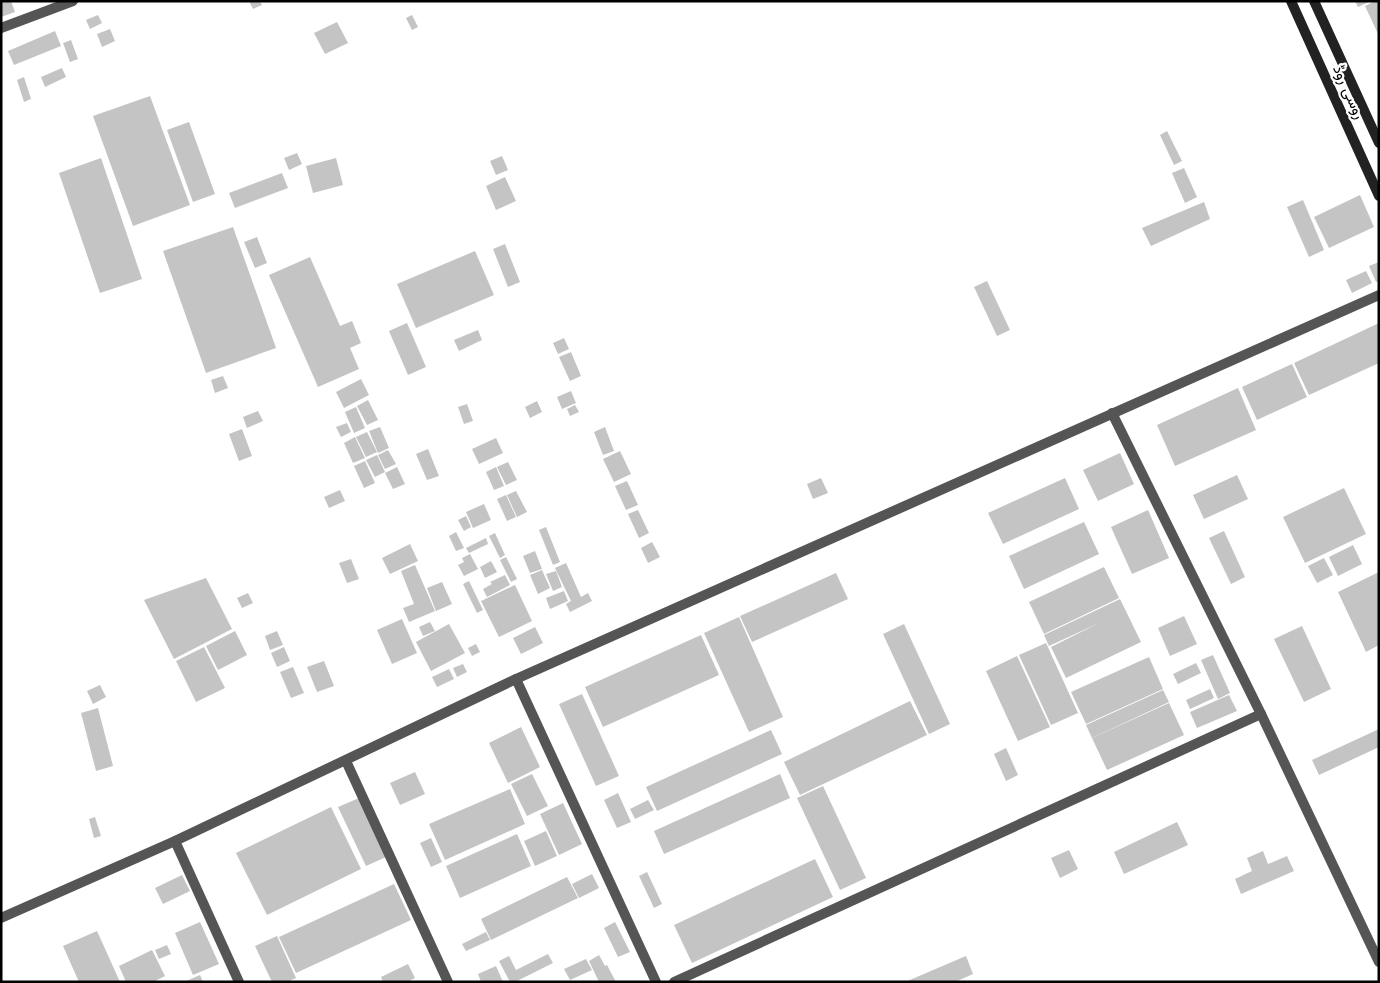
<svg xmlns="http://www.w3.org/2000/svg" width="1380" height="983" font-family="'Work Sans',Vazirmatn,sans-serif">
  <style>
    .building { fill: #c4c4c4 }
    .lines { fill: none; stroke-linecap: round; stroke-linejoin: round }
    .street { stroke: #555; stroke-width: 10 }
    .secondary { stroke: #222; stroke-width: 10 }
    .labels { text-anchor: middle; stroke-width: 4.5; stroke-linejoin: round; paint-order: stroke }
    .street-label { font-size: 15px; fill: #000; stroke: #fff }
  </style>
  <rect width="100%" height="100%" fill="#fff"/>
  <g class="building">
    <path d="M1 1H11L15 12 1 17Z"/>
    <path d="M249 1H260L262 5 253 9Z"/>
    <path d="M1355 1H1371L1358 7Z"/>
    <path d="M1375 1H1379V36L1365 6Z"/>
    <path d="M98 15 102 23 90 29 86 20Z"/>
    <path d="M412 15 418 27 412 30 406 18Z"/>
    <path d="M337 22 348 43 325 54 314 33Z"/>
    <path d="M110 29 115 41 102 47 97 34Z"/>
    <path d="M55 31 61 46 14 65 8 51Z"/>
    <path d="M71 40 78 59 70 62 63 43Z"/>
    <path d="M62 68 66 77 45 87 41 77Z"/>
    <path d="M24 77 31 99 24 102 17 80Z"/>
    <path d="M150 96 190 205 133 226 93 116Z"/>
    <path d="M189 122 215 194 193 202 167 130Z"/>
    <path d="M1167 131 1182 161 1174 165 1160 135Z"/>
    <path d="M297 153 302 164 289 170 284 158Z"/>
    <path d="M502 156 508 170 496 175 490 161Z"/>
    <path d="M101 158 142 279 100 293 59 173Z"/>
    <path d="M336 158 343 185 313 193 306 166Z"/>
    <path d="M1184 168 1197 197 1185 203 1172 173Z"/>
    <path d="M282 173 288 188 235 208 229 193Z"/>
    <path d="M505 177 516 201 496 210 486 186Z"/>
    <path d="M1360 195 1374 227 1329 248 1314 217Z"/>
    <path d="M1303 200 1324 250 1309 257 1287 207Z"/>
    <path d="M1204 202 1210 219 1151 246 1142 228Z"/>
    <path d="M233 227 276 348 206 373 163 251Z"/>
    <path d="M257 237 267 263 255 268 244 242Z"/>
    <path d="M505 244 520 282 508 287 493 249Z"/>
    <path d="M475 251 494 295 416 328 397 284Z"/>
    <path d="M310 257 340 326 352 321 361 343 350 348 359 369 318 387 269 275Z"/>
    <path d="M1379 262V281L1376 282 1369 266Z"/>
    <path d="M1366 271 1372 283 1352 293 1346 280Z"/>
    <path d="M987 281 1010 330 997 336 974 287Z"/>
    <path d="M407 323 426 367 408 375 389 331Z"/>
    <path d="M1379 323V363L1309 395 1294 363Z"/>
    <path d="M478 330 482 340 459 351 454 340Z"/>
    <path d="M564 338 569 349 558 354 553 343Z"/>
    <path d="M571 352 581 376 570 381 559 357Z"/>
    <path d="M1292 364 1307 397 1257 420 1242 387Z"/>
    <path d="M223 376 228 388 215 393 211 380Z"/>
    <path d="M361 379 369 395 344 408 336 392Z"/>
    <path d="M1238 388 1256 430 1175 466 1157 425Z"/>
    <path d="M571 391 576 403 562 409 557 397Z"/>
    <path d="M368 400 378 420 367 425 357 406Z"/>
    <path d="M537 401 542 412 530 418 525 407Z"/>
    <path d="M467 404 473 421 464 424 458 407Z"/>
    <path d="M575 405 579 412 570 416 567 409Z"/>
    <path d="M356 407 365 428 354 433 345 412Z"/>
    <path d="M258 411 263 421 247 428 243 417Z"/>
    <path d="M347 423 351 432 341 437 336 427Z"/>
    <path d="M380 427 389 448 378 453 369 431Z"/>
    <path d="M605 427 614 451 603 455 594 432Z"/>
    <path d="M242 429 252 456 239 461 229 434Z"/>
    <path d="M367 432 377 452 366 457 356 437Z"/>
    <path d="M355 437 365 458 353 463 344 443Z"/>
    <path d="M496 438 503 453 479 464 472 449Z"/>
    <path d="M428 449 439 476 427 480 416 454Z"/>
    <path d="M388 450 396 464 385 469 378 455Z"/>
    <path d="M620 451 631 474 614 482 603 459Z"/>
    <path d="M1120 453 1134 484 1098 501 1083 470Z"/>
    <path d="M377 455 385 472 375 477 366 460Z"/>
    <path d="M365 461 375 483 364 488 354 466Z"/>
    <path d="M508 462 517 480 506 485 497 467Z"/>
    <path d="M397 467 405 484 393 489 385 473Z"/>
    <path d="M496 467 504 486 494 490 486 472Z"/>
    <path d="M1237 475 1248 499 1204 519 1193 495Z"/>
    <path d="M821 478 828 493 813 499 807 484Z"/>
    <path d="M1065 478 1079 509 1003 544 988 513Z"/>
    <path d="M627 481 638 505 626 510 615 486Z"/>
    <path d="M1344 488 1366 534 1305 563 1283 517Z"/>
    <path d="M340 490 345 501 329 508 324 497Z"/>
    <path d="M516 491 527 512 517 517 507 495Z"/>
    <path d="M506 495 516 517 507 521 497 499Z"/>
    <path d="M484 504 491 520 473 528 466 512Z"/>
    <path d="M638 510 649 533 639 538 628 514Z"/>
    <path d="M1148 510 1169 558 1132 574 1111 527Z"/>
    <path d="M466 516 471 527 464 531 458 520Z"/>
    <path d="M1084 522 1099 554 1024 589 1009 556Z"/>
    <path d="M546 527 560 562 553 565 539 530Z"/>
    <path d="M1224 531 1245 577 1231 584 1209 538Z"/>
    <path d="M456 532 464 548 456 551 449 536Z"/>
    <path d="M495 533 505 555 500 558 489 536Z"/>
    <path d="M486 538 488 544 469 553 466 548Z"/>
    <path d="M652 542 660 557 648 563 641 548Z"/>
    <path d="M410 544 418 561 390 574 382 558Z"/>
    <path d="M1353 545 1362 564 1338 576 1329 557Z"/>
    <path d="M535 551 542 569 530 573 523 556Z"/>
    <path d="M470 554 478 569 464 576 458 565 464 562 462 558Z"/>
    <path d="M506 557 517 579 511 582 500 560Z"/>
    <path d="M1324 558 1333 575 1317 583 1308 566Z"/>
    <path d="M351 559 359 579 347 583 339 563Z"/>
    <path d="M491 561 497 572 485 578 480 567Z"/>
    <path d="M566 563 581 597 588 593 592 601 570 612 566 604 571 601 555 568Z"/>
    <path d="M415 565 435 611 409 622 403 608 414 604 401 571Z"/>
    <path d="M1104 567 1119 598 1044 634 1029 602Z"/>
    <path d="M542 570 550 588 538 594 530 575Z"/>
    <path d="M556 571 562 587 553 591 546 574Z"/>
    <path d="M1379 572V645L1366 652 1338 592Z"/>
    <path d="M836 573 848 599 752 642 740 616Z"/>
    <path d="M505 575 510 585 487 597 483 589 492 584 490 582Z"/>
    <path d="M206 578 232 629 174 659 144 600Z"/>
    <path d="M469 581 483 610 477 613 463 584Z"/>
    <path d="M442 582 452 604 436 611 427 588Z"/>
    <path d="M515 585 532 621 499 637 481 601Z"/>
    <path d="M564 591 568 601 550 609 546 598Z"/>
    <path d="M248 593 253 603 242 608 237 598Z"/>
    <path d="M1120 599 1141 642 1066 678 1051 647 1099 623 1049 646 1044 635Z"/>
    <path d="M1184 616 1197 644 1170 656 1158 628Z"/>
    <path d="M739 617 783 717 749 732 704 633Z"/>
    <path d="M402 619 417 653 392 664 377 630Z"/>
    <path d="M430 622 435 631 423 636 419 627Z"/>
    <path d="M449 624 465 653 431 671 416 642Z"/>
    <path d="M904 624 950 724 929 734 883 634Z"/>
    <path d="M1302 626 1331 689 1304 702 1274 639Z"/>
    <path d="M535 627 543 643 521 654 513 638Z"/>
    <path d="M235 631 247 655 218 670 206 646Z"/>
    <path d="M277 631 283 645 270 650 265 636Z"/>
    <path d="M701 635 719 675 603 727 585 687Z"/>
    <path d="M1046 643 1078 713 1051 725 1019 655Z"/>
    <path d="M476 644 480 652 472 656 468 648Z"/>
    <path d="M204 647 225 688 196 702 176 661Z"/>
    <path d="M284 647 290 661 277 667 271 653Z"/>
    <path d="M1213 655 1230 693 1218 699 1201 660Z"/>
    <path d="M1017 656 1050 727 1018 741 986 671Z"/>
    <path d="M1149 657 1163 689 1086 724 1071 692Z"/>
    <path d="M324 661 334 686 317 692 307 667Z"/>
    <path d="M1196 663 1201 673 1178 684 1173 674Z"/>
    <path d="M463 664 467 672 457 677 453 668Z"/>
    <path d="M293 667 304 693 291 698 280 672Z"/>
    <path d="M449 669 454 679 437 687 432 677Z"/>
    <path d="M100 685 106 697 93 704 87 691Z"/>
    <path d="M1210 689 1214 698 1190 709 1186 700Z"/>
    <path d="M1163 690 1169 702 1092 738 1086 725Z"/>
    <path d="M582 694 619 776 596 786 559 704Z"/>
    <path d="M1229 695 1237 711 1197 728 1190 712Z"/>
    <path d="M910 701 927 735 800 795 784 762Z"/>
    <path d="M1169 703 1184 735 1107 770 1092 738Z"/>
    <path d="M98 708 113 766 96 771 81 713Z"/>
    <path d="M521 727 540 767 508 783 489 743Z"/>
    <path d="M1379 729V747L1319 775 1312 760Z"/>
    <path d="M771 730 782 754 657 811 646 787Z"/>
    <path d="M1006 748 1018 775 1006 781 994 754Z"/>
    <path d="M415 772 425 794 400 805 390 783Z"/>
    <path d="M532 774 548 806 527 816 511 784Z"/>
    <path d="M780 774 790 798 664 854 654 831Z"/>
    <path d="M823 786 866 878 840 890 797 798Z"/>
    <path d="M510 789 525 824 445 860 429 824Z"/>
    <path d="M618 793 631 822 617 828 604 800Z"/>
    <path d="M359 798 386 857 366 866 338 807Z"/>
    <path d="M648 800 654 810 635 819 630 809Z"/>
    <path d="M563 803 582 844 559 855 540 814Z"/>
    <path d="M331 807 361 869 267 915 236 853Z"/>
    <path d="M95 817 101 836 94 838 89 819Z"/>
    <path d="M1177 822 1188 845 1124 874 1114 852Z"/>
    <path d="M546 831 557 856 535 866 524 841Z"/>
    <path d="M517 834 531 866 460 898 446 866Z"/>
    <path d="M431 838 442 862 431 867 420 843Z"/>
    <path d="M1069 850 1078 869 1060 878 1051 858Z"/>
    <path d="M1263 851 1268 864 1287 856 1294 871 1241 894 1235 879 1252 871 1247 858Z"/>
    <path d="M815 859 833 897 692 963 674 925Z"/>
    <path d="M647 872 662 904 654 908 639 876Z"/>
    <path d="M592 874 599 888 579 898 572 884Z"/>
    <path d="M182 875 190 891 163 904 155 888Z"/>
    <path d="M567 877 578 898 491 940 481 919Z"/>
    <path d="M394 884 411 920 296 973 279 937Z"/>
    <path d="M200 922 219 964 193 975 175 933Z"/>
    <path d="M615 922 630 952 618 957 604 928Z"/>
    <path d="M97 931 120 982H79L63 946Z"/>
    <path d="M486 932 490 940 466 951 462 944Z"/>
    <path d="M277 936 296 978 287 982H272L255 946Z"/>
    <path d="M167 945 171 954 159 959 155 950Z"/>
    <path d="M152 950 165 976 153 982H126L119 966Z"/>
    <path d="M548 954 553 963 515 982H510L499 961 509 956 516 970Z"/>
    <path d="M599 955 605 966 607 965 616 982H599L589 961Z"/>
    <path d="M966 956 973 974 955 982H905Z"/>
    <path d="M586 959 592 970 570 980 564 969Z"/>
    <path d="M408 964 415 978 407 982H383L381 977Z"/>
    <path d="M496 966 503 982H481L478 974Z"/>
    <path d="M200 975 203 982H184Z"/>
  </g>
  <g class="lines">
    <g class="street">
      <path d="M1 28 73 1"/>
      <path d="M1112 413 1261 714 1379 962"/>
      <path d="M516 679 656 982"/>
      <path d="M346 761 448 982"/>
      <path d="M175 841 239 982"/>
      <path d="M1 918 175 841 516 679 1379 295"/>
      <path d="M674 982 1261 714"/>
    </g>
    <g class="secondary">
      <path d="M1291 1 1379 196"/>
      <path d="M1314 1 1379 143"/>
    </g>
  </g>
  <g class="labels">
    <g class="street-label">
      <text transform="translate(1349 92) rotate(66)" y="5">روسی روڈ</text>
    </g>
  </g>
  <rect width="1380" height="983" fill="none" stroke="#000000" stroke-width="5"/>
</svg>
